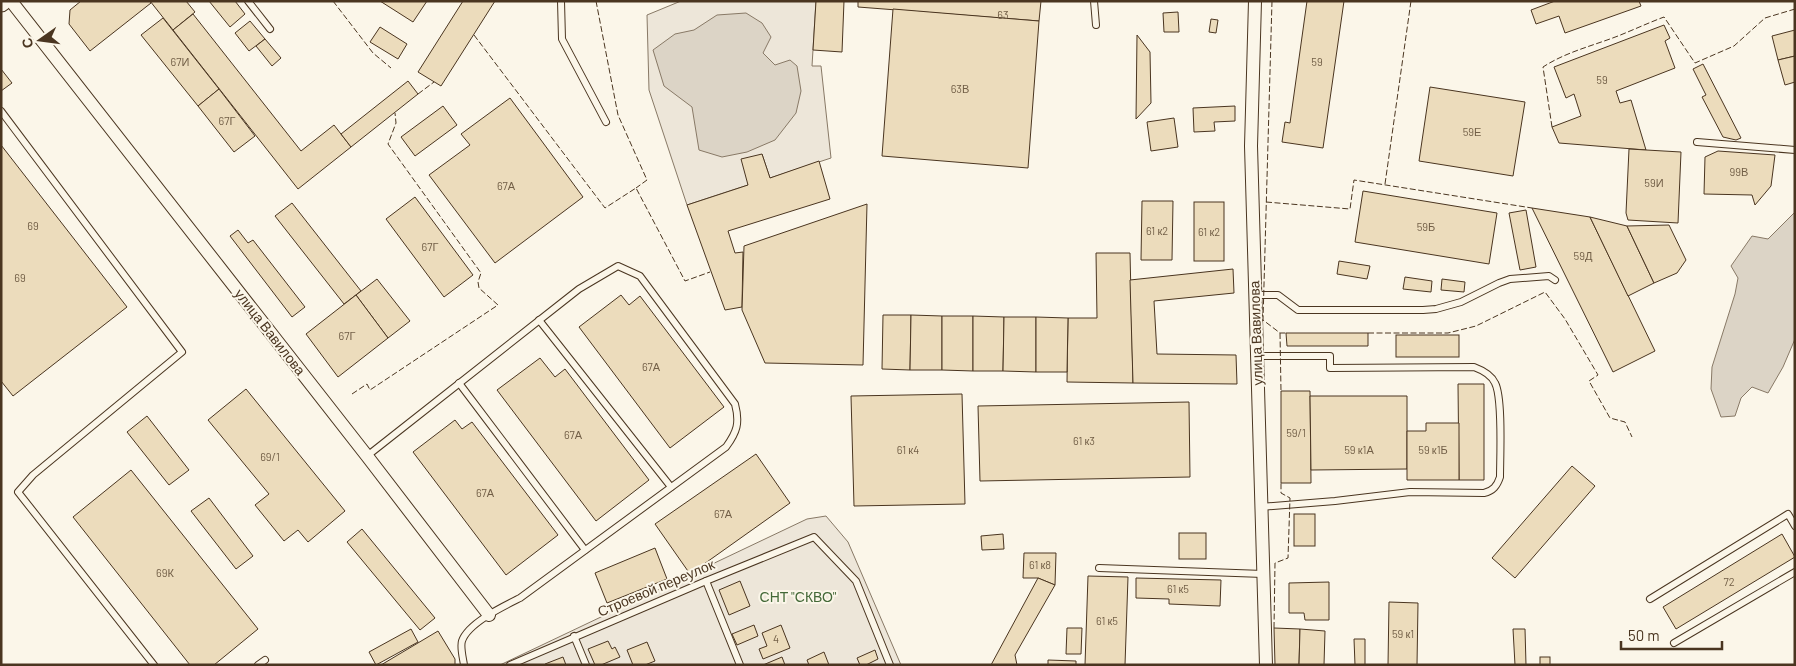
<svg xmlns="http://www.w3.org/2000/svg" width="1796" height="666" font-family="Barlow,sans-serif">
  <style>
    .green { fill: #ede6d9; stroke: #887966 }
    .water { fill: #dcd4c6; stroke: #887966 }
    .building { fill: #ecdcbc; stroke: #4a3520 }
    .lines { fill: none; stroke-linecap: round; stroke-linejoin: round }
    .service-casing { stroke: #4a3520; stroke-width: 8 }
    .minor-casing { stroke: #4a3520; stroke-width: 14 }
    .primary-casing { stroke: #4a3520; stroke-width: 21 }
    .service { stroke: #fbf6e9; stroke-width: 6 }
    .minor { stroke: #fbf6e9; stroke-width: 12 }
    .primary { stroke: #fbf6e9; stroke-width: 19 }
    .fence { stroke: #4a3520; stroke-width: 1; stroke-dasharray: 6 2.5; stroke-linecap: butt }
    .labels { text-anchor: middle; stroke-width: 4; stroke-linejoin: round; paint-order: stroke }
    .number-label { font-size: 11px; fill: #725f47 }
    .street-label { font-size: 14px; fill: #4a3520; stroke: #fbf6e9 }
    .park-label { font-size: 14px; fill: #436837; stroke: #fbf6e9 }
  </style>
  <rect width="100%" height="100%" fill="#fbf6e9"/>
  <g class="green">
    <path d="M681 1H816L812 66H821L831 158 770 178 762 154 748 185 687 205 649 90 647 15Z"/>
    <path d="M826 516 848 542 901 665H500L807 519Z"/>
  </g>
  <g class="water">
    <path d="M746 13 762 23 771 37 763 53 775 65 790 60 797 66 801 91 796 113 775 140 747 152 722 157 699 150 692 107 664 86 653 50 675 34 694 30 717 15Z"/>
    <path d="M1795 212V339L1783 367 1768 393 1752 387 1741 398 1735 416 1721 417 1711 389 1712 367 1735 294 1738 278 1731 266 1752 236 1768 239Z"/>
  </g>
  <g class="building">
    <path d="M81 1H150L151 3 90 51 69 24 70 10Z"/>
    <path d="M150 1H186L195 12 173 30Z"/>
    <path d="M209 1H235L245 14 230 27Z"/>
    <path d="M380 1H427L413 22Z"/>
    <path d="M463 1H495L441 86 418 72Z"/>
    <path d="M816 1H844L842 52 813 50Z"/>
    <path d="M858 1H1041L1039 21 858 7Z"/>
    <path d="M1307 1H1344L1323 148 1282 142 1285 122 1290 123Z"/>
    <path d="M1555 1H1639L1641 6 1565 33 1559 16 1536 24 1531 10Z"/>
    <path d="M893 9 1039 21 1028 168 882 156Z"/>
    <path d="M1178 12 1179 32H1164L1163 13Z"/>
    <path d="M193 14 301 151 334 125 351 147 298 189 173 30Z"/>
    <path d="M163 18 219 89 198 106 141 35Z"/>
    <path d="M1211 19 1218 20 1216 33 1209 32Z"/>
    <path d="M250 21 265 39 249 51 235 33Z"/>
    <path d="M1664 25 1670 38 1665 41 1675 68 1616 91 1620 103 1631 100 1646 150 1559 143 1552 127 1581 116 1574 94 1566 98 1554 67Z"/>
    <path d="M380 27 407 44 398 59 370 42Z"/>
    <path d="M1795 30V56L1778 60 1772 36Z"/>
    <path d="M1137 35 1150 52 1151 103 1136 119Z"/>
    <path d="M265 39 281 58 272 66 256 46Z"/>
    <path d="M1795 56V82L1785 85 1778 60Z"/>
    <path d="M1703 64 1741 138 1736 140 1723 137 1702 97 1706 95 1693 69Z"/>
    <path d="M1 69 12 83 1 91Z"/>
    <path d="M408 81 418 94 351 147 341 134Z"/>
    <path d="M1430 87 1525 102 1513 176 1419 161Z"/>
    <path d="M219 89 255 136 234 152 198 106Z"/>
    <path d="M510 98 583 197 495 263 429 175 470 145 461 134Z"/>
    <path d="M443 106 457 125 415 156 401 137Z"/>
    <path d="M1235 106V121L1214 122 1215 131 1194 132 1193 108Z"/>
    <path d="M1174 118 1178 147 1151 151 1147 122Z"/>
    <path d="M1 145 127 307 13 396 1 381Z"/>
    <path d="M1629 149 1681 152 1678 223 1628 220 1626 213Z"/>
    <path d="M1718 151 1775 155 1771 186 1755 205 1752 195 1704 194 1705 157Z"/>
    <path d="M762 154 770 178 819 161 830 199 728 231 735 253 743 252 742 307 725 310 687 205 748 185 741 159Z"/>
    <path d="M1363 191 1497 213 1489 264 1355 242Z"/>
    <path d="M415 197 473 275 444 297 386 219Z"/>
    <path d="M1142 201H1173L1172 260H1141Z"/>
    <rect x="1194" y="202" width="30" height="59"/>
    <path d="M292 203 361 291 344 304 275 216Z"/>
    <path d="M867 204 863 365 765 363 742 310 744 246Z"/>
    <path d="M1532 208 1590 217 1655 351 1613 372Z"/>
    <path d="M1526 210 1536 267 1520 270 1509 213Z"/>
    <path d="M1590 217 1627 226 1654 283 1628 296Z"/>
    <path d="M1669 225 1686 260 1677 273 1654 283 1627 226Z"/>
    <path d="M238 230 248 243 253 240 305 307 292 317 230 236Z"/>
    <path d="M1096 253H1130L1133 383 1067 382 1068 318H1097Z"/>
    <path d="M1339 261 1370 266 1367 279 1337 274Z"/>
    <path d="M1233 269 1234 293 1154 301 1157 354 1236 355 1237 384 1133 383 1130 280Z"/>
    <path d="M1405 277 1432 281 1431 292 1403 289Z"/>
    <path d="M377 279 410 321 388 338 356 295Z"/>
    <path d="M1442 279 1465 282 1464 292 1441 290Z"/>
    <path d="M356 295 388 338 338 377 306 334Z"/>
    <path d="M621 295 629 305 640 296 724 407 670 448 579 327Z"/>
    <path d="M883 315H911L910 370 882 369Z"/>
    <path d="M911 315 942 316V370H910Z"/>
    <path d="M942 316H973V371L942 370Z"/>
    <path d="M973 316 1004 317 1003 371H973Z"/>
    <path d="M1004 317H1036V372L1003 371Z"/>
    <path d="M1036 317 1068 318 1067 372H1036Z"/>
    <path d="M1286 333H1368V346H1287Z"/>
    <rect x="1396" y="335" width="63" height="22"/>
    <path d="M540 358 555 377 565 369 649 480 596 521 497 390Z"/>
    <path d="M1458 384H1484V480H1459Z"/>
    <path d="M246 389 345 511 308 542 298 530 284 541 255 505 269 494 208 420Z"/>
    <path d="M1281 391H1310L1311 483H1281Z"/>
    <path d="M962 394 965 504 854 506 851 396Z"/>
    <path d="M1310 396H1407V469L1311 470Z"/>
    <path d="M1189 402 1190 477 980 481 978 406Z"/>
    <path d="M147 416 189 470 169 485 127 432Z"/>
    <path d="M455 420 462 429 472 422 558 535 506 575 413 452Z"/>
    <path d="M1426 423H1459V480H1407V431H1426Z"/>
    <path d="M756 454 790 503 690 574 655 524Z"/>
    <path d="M1572 466 1595 486 1515 578 1492 558Z"/>
    <path d="M131 470 258 629 214 665H190L73 517Z"/>
    <path d="M209 498 253 556 236 569 191 511Z"/>
    <rect x="1294" y="514" width="21" height="32"/>
    <path d="M362 529 435 618 420 630 347 542Z"/>
    <rect x="1179" y="533" width="27" height="26"/>
    <path d="M1003 534 1004 549 982 550 981 536Z"/>
    <path d="M1782 534 1795 557 1676 629 1663 607Z"/>
    <path d="M655 548 667 579 607 603 595 573Z"/>
    <path d="M1024 553H1056L1055 585 1038 578H1023Z"/>
    <path d="M1088 576 1128 577 1125 665H1085Z"/>
    <path d="M1038 578 1055 585 1015 655 1017 665H991Z"/>
    <path d="M1136 578 1221 580 1220 606 1169 604V599L1136 598Z"/>
    <path d="M740 581 750 606 729 615 719 590Z"/>
    <path d="M1329 582V620H1305L1304 613H1289V583Z"/>
    <path d="M1389 602 1418 603 1417 665H1388Z"/>
    <path d="M754 625 758 636 737 645 732 634Z"/>
    <path d="M781 625 790 648 763 659 759 649 767 646 762 633Z"/>
    <path d="M1067 628H1082L1081 654H1066Z"/>
    <path d="M1274 628 1300 629 1299 665H1275Z"/>
    <path d="M411 629 418 642 376 665 369 652Z"/>
    <path d="M1300 629 1325 631 1324 665H1299Z"/>
    <path d="M1513 629H1525L1526 665H1515Z"/>
    <path d="M438 631 455 659V665H381Z"/>
    <path d="M1354 639H1365V665H1355Z"/>
    <path d="M608 641 612 649 615 647 620 657 601 665H595L588 649Z"/>
    <path d="M647 642 655 661 645 665H633L627 650Z"/>
    <path d="M875 650 878 659 866 665H860L857 658Z"/>
    <path d="M824 652 829 665H809L807 660Z"/>
    <path d="M563 657 566 665H545V664Z"/>
    <path d="M782 657 785 665H763Z"/>
    <rect x="1540" y="657" width="10" height="8"/>
    <path d="M1048 660 1076 661V665H1048Z"/>
  </g>
  <g class="lines">
    <g class="service-casing">
      <g id="service">
        <path d="M248 1 270 29"/>
        <path d="M561 1 562 39 606 122"/>
        <path d="M1094 1 1096 25"/>
        <path d="M1 111 182 352 33 475 18 492 154 665"/>
        <path d="M1697 142 1795 150"/>
        <path d="M1255 295H1278L1298 310H1423L1436 309 1461 302 1499 283 1510 279 1549 276 1555 280"/>
        <path d="M539 320 671 487"/>
        <path d="M1257 356H1330V368L1474 367C1482 370 1491 374 1495 383 1503 398 1500 458 1500 477 1497 486 1493 491 1484 493L1410 492 1335 501 1261 507"/>
        <path d="M459 383 585 550"/>
        <path d="M367 456 579 289 618 266 640 276 735 404C740 423 737 432 726 447L520 598C504 606 468 623 462 641 460 647 463 658 464 665"/>
        <path d="M1099 568 1263 574"/>
        <path d="M706 581 740 665"/>
        <path d="M1650 599 1788 514 1795 526"/>
        <path d="M574 636 586 665"/>
        <path d="M1674 643 1795 572"/>
        <path d="M258 665 265 660"/>
        <path d="M510 665 706 581 814 537 856 581 890 665"/>
      </g>
    </g>
    <g class="minor-casing">
      <g id="minor">
        <path d="M11 1 367 456 489 615"/>
        <path d="M1255 1 1251 146 1266 665"/>
      </g>
    </g>
    <g class="primary-casing">
      <path id="primary" d="M1 2 2 1"/>
    </g>
    <use href="#service" class="service"/>
    <use href="#minor" class="minor"/>
    <use href="#primary" class="primary"/>
    <g class="fence">
      <path d="M333 1 373 53 391 68"/>
      <path d="M596 1 618 115 647 180 636 188"/>
      <path d="M1272 1 1263 320 1280 333H1286"/>
      <path d="M474 35 605 208 636 188 685 281 710 272"/>
      <path d="M418 94 434 82"/>
      <path d="M1552 127 1543 67C1566 52 1592 46 1618 36 1633 30 1648 23 1664 17L1695 63 1734 46 1765 18 1795 9"/>
      <path d="M1385 184 1411 1"/>
      <path d="M1266 202 1350 209 1354 180 1532 208"/>
      <path d="M1280 333 1281 391"/>
      <path d="M1368 333H1448L1476 326 1545 292 1565 319 1598 375 1589 381 1610 418 1625 422 1632 437"/>
      <path d="M352 394 367 384 370 390 498 305 479 288 478 282 481 273 388 144 396 123 395 113"/>
      <path d="M1274 628 1275 563 1288 558 1290 498 1281 493V483"/>
    </g>
  </g>
  <g class="labels">
    <g class="number-label">
      <text x="1003" y="19">63</text>
      <text x="180" y="66">67И</text>
      <text x="1317" y="66">59</text>
      <text x="1602" y="84">59</text>
      <text x="960" y="93">63В</text>
      <text x="227" y="125">67Г</text>
      <text x="1472" y="136">59Е</text>
      <text x="1739" y="176">99В</text>
      <text x="1654" y="187">59И</text>
      <text x="506" y="190">67А</text>
      <text x="33" y="230">69</text>
      <text x="1426" y="231">59Б</text>
      <text x="1157" y="235">61 к2</text>
      <text x="1209" y="236">61 к2</text>
      <text x="430" y="251">67Г</text>
      <text x="1583" y="260">59Д</text>
      <text x="20" y="282">69</text>
      <text x="347" y="340">67Г</text>
      <text x="651" y="371">67А</text>
      <text x="1296" y="437">59/1</text>
      <text x="573" y="439">67А</text>
      <text x="1084" y="445">61 к3</text>
      <text x="908" y="454">61 к4</text>
      <text x="1359" y="454">59 к1А</text>
      <text x="1433" y="454">59 к1Б</text>
      <text x="270" y="461">69/1</text>
      <text x="485" y="497">67А</text>
      <text x="723" y="518">67А</text>
      <text x="1040" y="569">61 к8</text>
      <text x="165" y="577">69К</text>
      <text x="1729" y="586">72</text>
      <text x="1178" y="593">61 к5</text>
      <text x="1107" y="625">61 к5</text>
      <text x="1403" y="638">59 к1</text>
      <text x="776" y="643">4</text>
    </g>
    <g class="street-label">
      <text transform="translate(270 332) rotate(52)" y="5">улица Вавилова</text>
      <text transform="translate(1256 333) rotate(-92)" y="5">улица Вавилова</text>
      <text transform="translate(656 588) rotate(-23)" y="5">Строевой переулок</text>
    </g>
    <g class="park-label">
      <text x="798" y="602">СНТ "СКВО"</text>
    </g>
  </g>
  <rect width="1796" height="666" fill="none" stroke="#4a3520" stroke-width="5"/>
  <g transform="translate(40 40) rotate(256)" stroke="#fbf6e9" stroke-width="4" paint-order="stroke">
  <path d="M0-4L9 19L0 12L-9 19Z" fill="#4a3520"/>
  <text y="-8" font-size="14" font-weight="bold" text-anchor="middle" fill="#4a3520">С</text>
  </g>
  <path d="M1621 641v8h101v-8" fill="none" stroke="#4a3520" stroke-width="2.5"/>
  <text x="1628" y="641" font-size="15" fill="#4a3520" stroke="#fbf6e9" stroke-width="4" paint-order="stroke">50 m</text>
</svg>
